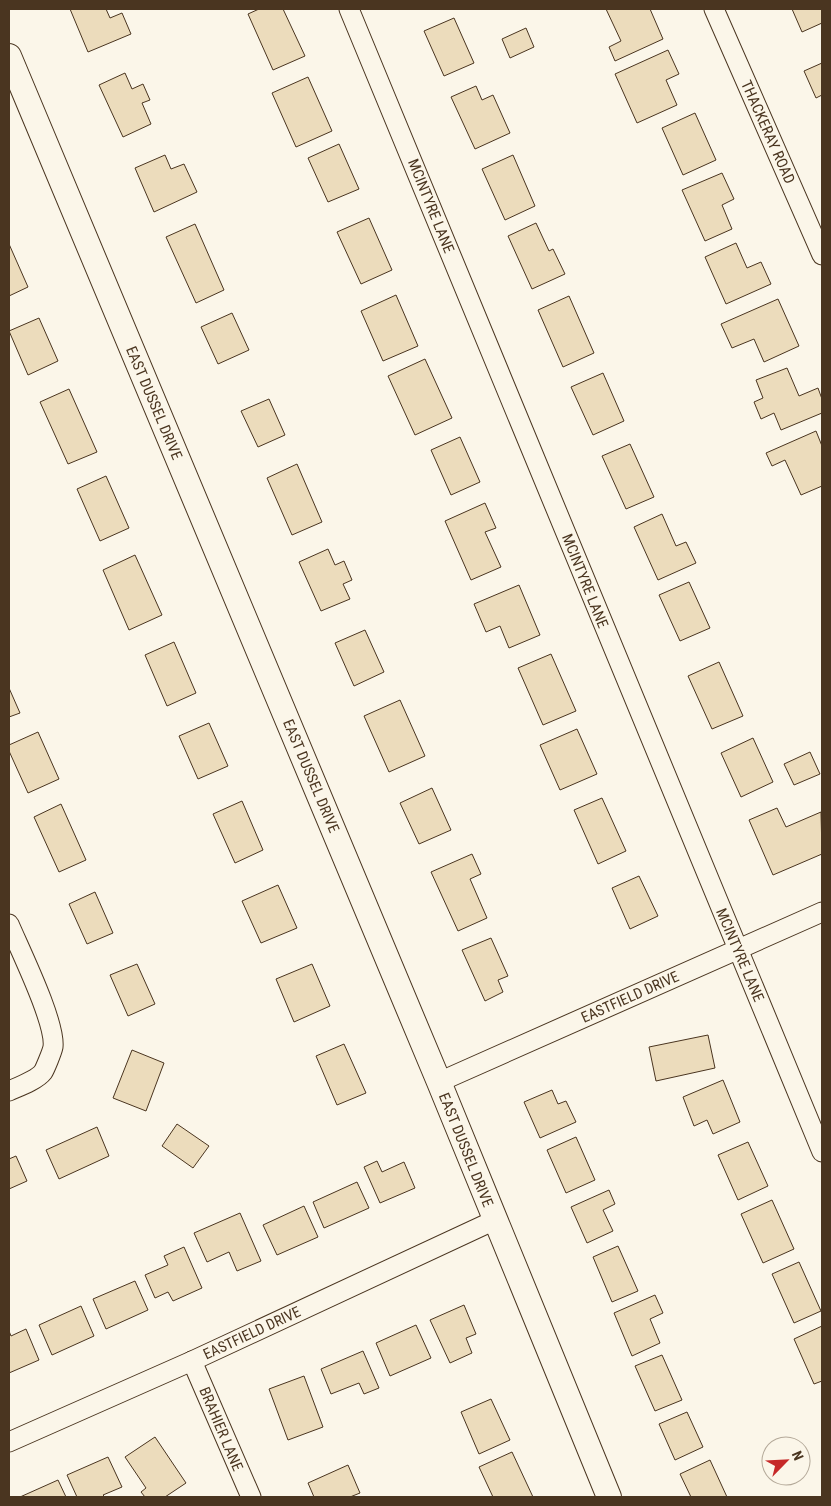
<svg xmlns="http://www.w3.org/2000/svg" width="831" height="1506" font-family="'Roboto Condensed',sans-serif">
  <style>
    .building { fill: #ecdcbc; stroke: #4a3520 }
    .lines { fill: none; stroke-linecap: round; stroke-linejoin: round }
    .minor-casing { stroke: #4a3520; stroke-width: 21 }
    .tertiary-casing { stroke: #4a3520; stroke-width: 26 }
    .minor { stroke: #fbf6e9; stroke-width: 19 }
    .tertiary { stroke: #fbf6e9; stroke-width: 24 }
    .labels { text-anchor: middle; stroke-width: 4; stroke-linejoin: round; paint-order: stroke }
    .street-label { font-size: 15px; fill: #4a3520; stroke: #fbf6e9 }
  </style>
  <rect width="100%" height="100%" fill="#fbf6e9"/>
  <g class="building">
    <path d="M70 9H106L110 18 122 13 131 34 88 52Z"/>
    <path d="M259 9H283L305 56 273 70 248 14Z"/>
    <path d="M606 9H650L663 39 615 61 609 47 621 41Z"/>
    <path d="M792 9H822V23L802 32Z"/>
    <path d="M454 18 474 63 444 76 424 31Z"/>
    <path d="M526 28 534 47 510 58 502 39Z"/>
    <path d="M668 50 679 74 666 80 677 105 637 123 615 74Z"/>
    <path d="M822 63V95L816 98 804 71Z"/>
    <path d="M125 73 132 89 143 84 150 100 142 103 151 124 123 137 99 85Z"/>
    <path d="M308 77 332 131 296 147 272 93Z"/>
    <path d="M476 86 482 100 493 95 510 133 475 149 451 97Z"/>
    <path d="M695 113 716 160 683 175 662 128Z"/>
    <path d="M339 144 359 189 328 202 308 158Z"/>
    <path d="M165 155 171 169 184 164 197 192 154 212 135 168Z"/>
    <path d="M513 155 535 206 505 220 482 169Z"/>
    <path d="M722 173 734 199 722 205 732 229 705 241 682 190Z"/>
    <path d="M369 218 392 270 361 284 337 232Z"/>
    <path d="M536 223 549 251 553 249 565 274 532 289 508 236Z"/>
    <path d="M195 224 224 290 196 303 166 237Z"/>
    <path d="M736 243 747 268 761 262 771 284 726 304 705 257Z"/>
    <path d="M9 244 28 287 9 296Z"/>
    <path d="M396 295 418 346 383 361 361 311Z"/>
    <path d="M569 296 594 353 563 367 538 310Z"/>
    <path d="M778 299 799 346 764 362 754 339 732 348 721 324Z"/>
    <path d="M232 313 249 350 218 364 201 327Z"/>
    <path d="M39 318 58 361 28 375 9 331Z"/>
    <path d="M425 359 452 418 415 435 388 376Z"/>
    <path d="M787 368 799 396 818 388 822 399V413L781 430 774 413 761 419 754 402 763 398 756 380Z"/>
    <path d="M603 373 624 421 593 435 571 387Z"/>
    <path d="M69 389 97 452 68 464 40 402Z"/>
    <path d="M269 399 285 435 258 447 241 411Z"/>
    <path d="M816 431 822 446V486L801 495 785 460 772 466 766 453Z"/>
    <path d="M460 437 480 482 451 495 431 450Z"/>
    <path d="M630 444 654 497 626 509 602 456Z"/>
    <path d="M297 464 322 522 292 535 267 478Z"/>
    <path d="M106 476 129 528 100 541 77 489Z"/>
    <path d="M485 503 496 528 485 532 501 567 471 580 445 521Z"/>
    <path d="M662 514 676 546 686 542 696 563 658 580 634 527Z"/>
    <path d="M328 549 335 565 344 561 352 580 343 584 350 599 321 611 299 562Z"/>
    <path d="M135 555 162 615 129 630 103 570Z"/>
    <path d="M689 582 710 628 680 641 659 595Z"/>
    <path d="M519 585 540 635 509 648 500 626 486 632 474 604Z"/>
    <path d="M365 630 384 672 354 686 335 643Z"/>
    <path d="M174 642 196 693 167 706 145 655Z"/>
    <path d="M551 654 576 711 543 725 518 668Z"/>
    <path d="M719 662 743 716 712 729 688 676Z"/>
    <path d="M9 688 20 713 9 717Z"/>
    <path d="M400 700 425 756 389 772 364 716Z"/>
    <path d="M209 723 228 766 198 779 179 736Z"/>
    <path d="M577 729 597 774 560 790 540 745Z"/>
    <path d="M38 732 59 779 28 793 9 751V745Z"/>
    <path d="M753 738 773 782 741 797 721 753Z"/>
    <path d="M810 752 820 774 794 785 784 764Z"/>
    <path d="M432 788 451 830 419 844 400 803Z"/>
    <path d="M602 798 626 851 598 864 574 810Z"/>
    <path d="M242 801 263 850 235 863 213 814Z"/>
    <path d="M61 804 86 860 59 872 34 817Z"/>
    <path d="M777 808 786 827 821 812 822 854 773 875 749 820Z"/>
    <path d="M472 854 481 874 470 879 487 918 458 931 431 872Z"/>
    <path d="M639 876 658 916 630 929 612 888Z"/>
    <path d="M278 885 297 928 261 943 242 901Z"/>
    <path d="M95 892 113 933 87 944 69 904Z"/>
    <path d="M491 938 508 976 498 980 503 992 485 1001 462 950Z"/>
    <path d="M137 964 155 1004 128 1016 110 975Z"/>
    <path d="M312 964 330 1006 294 1022 276 979Z"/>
    <path d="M708 1035 715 1068 656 1081 649 1047Z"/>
    <path d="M344 1044 366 1093 337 1105 316 1056Z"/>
    <path d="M132 1050 164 1063 146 1111 113 1098Z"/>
    <path d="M723 1080 740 1122 713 1134 707 1120 694 1126 683 1097Z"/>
    <path d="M552 1090 558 1104 566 1101 576 1122 540 1138 524 1102Z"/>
    <path d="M177 1124 209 1146 193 1168 162 1146Z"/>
    <path d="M97 1127 109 1156 59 1179 46 1150Z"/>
    <path d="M576 1137 595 1180 566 1193 547 1150Z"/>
    <path d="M748 1142 768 1186 738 1200 718 1155Z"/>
    <path d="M16 1156 27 1181 9 1189V1159Z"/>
    <path d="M377 1161 382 1172 404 1162 415 1188 380 1203 364 1167Z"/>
    <path d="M357 1182 369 1208 324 1228 313 1202Z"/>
    <path d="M609 1190 615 1204 603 1210 613 1231 587 1243 571 1207Z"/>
    <path d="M772 1200 794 1249 763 1263 741 1214Z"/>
    <path d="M304 1206 318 1237 277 1255 263 1225Z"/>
    <path d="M240 1213 261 1261 237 1271 229 1252 207 1262 194 1233Z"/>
    <path d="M618 1246 638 1291 612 1302 593 1257Z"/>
    <path d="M184 1247 202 1288 173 1301 168 1292 155 1298 145 1275 168 1265 164 1256Z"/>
    <path d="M799 1262 821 1311 794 1323 772 1274Z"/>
    <path d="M135 1281 148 1310 106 1329 93 1299Z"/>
    <path d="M655 1295 663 1313 650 1319 660 1343 632 1356 614 1313Z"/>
    <path d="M464 1305 476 1334 466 1338 472 1353 450 1363 430 1320Z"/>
    <path d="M81 1306 94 1336 52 1355 39 1325Z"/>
    <path d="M416 1325 431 1358 390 1376 376 1343Z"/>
    <path d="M822 1326V1381L814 1384 794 1339Z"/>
    <path d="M26 1329 39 1360 9 1373V1331L11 1336Z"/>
    <path d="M363 1351 379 1388 364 1394 359 1383 331 1394 321 1369Z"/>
    <path d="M662 1355 682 1400 655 1411 635 1366Z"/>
    <path d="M304 1376 323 1427 288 1440 269 1389Z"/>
    <path d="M491 1399 510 1440 479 1454 461 1412Z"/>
    <path d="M687 1412 703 1447 675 1460 659 1424Z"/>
    <path d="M155 1437 186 1483 165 1497H145L141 1492 146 1488 125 1457Z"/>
    <path d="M512 1452 533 1497H493L479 1467Z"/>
    <path d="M108 1457 122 1487 103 1495 105 1497H77L67 1475Z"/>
    <path d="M710 1460 727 1497H691L680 1474Z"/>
    <path d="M348 1465 360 1493 350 1497H314L308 1483Z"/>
    <path d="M58 1480 66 1497H20Z"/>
  </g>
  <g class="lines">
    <g class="minor-casing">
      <g id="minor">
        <path d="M349 9 822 1152"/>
        <path d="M714 9 822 255"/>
        <path d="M9 924C20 950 56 1023 53 1047 52 1052 45 1069 43 1072 37 1080 18 1087 9 1091"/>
        <path d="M439 1082 822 912"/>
        <path d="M192 1361 251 1497"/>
        <path d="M9 1442 192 1361 495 1220"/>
      </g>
    </g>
    <g class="tertiary-casing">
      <path id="tertiary" d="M9 56 439 1082 609 1497"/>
    </g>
    <use href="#minor" class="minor"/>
    <use href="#tertiary" class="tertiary"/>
  </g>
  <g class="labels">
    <g class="street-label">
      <text transform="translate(768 132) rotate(66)" y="5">THACKERAY ROAD</text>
      <text transform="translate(431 206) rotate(68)" y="5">MCINTYRE LANE</text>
      <text transform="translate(154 403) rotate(67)" y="5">EAST DUSSEL DRIVE</text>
      <text transform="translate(585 581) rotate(68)" y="5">MCINTYRE LANE</text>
      <text transform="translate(311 776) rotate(67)" y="5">EAST DUSSEL DRIVE</text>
      <text transform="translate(740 955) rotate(67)" y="5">MCINTYRE LANE</text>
      <text transform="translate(630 997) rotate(-24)" y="5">EASTFIELD DRIVE</text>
      <text transform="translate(466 1150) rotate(68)" y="5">EAST DUSSEL DRIVE</text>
      <text transform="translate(252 1333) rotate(-25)" y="5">EASTFIELD DRIVE</text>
      <text transform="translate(221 1429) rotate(67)" y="5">BRAHIER LANE</text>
    </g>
  </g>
  <rect width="831" height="1506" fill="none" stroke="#4a3520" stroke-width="20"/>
  <g transform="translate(786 1461) rotate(66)"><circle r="24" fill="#fbf6e9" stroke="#b4a999"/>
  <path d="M0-4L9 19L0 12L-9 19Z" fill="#c62828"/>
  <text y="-8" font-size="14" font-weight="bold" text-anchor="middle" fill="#4a3520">N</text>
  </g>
</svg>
